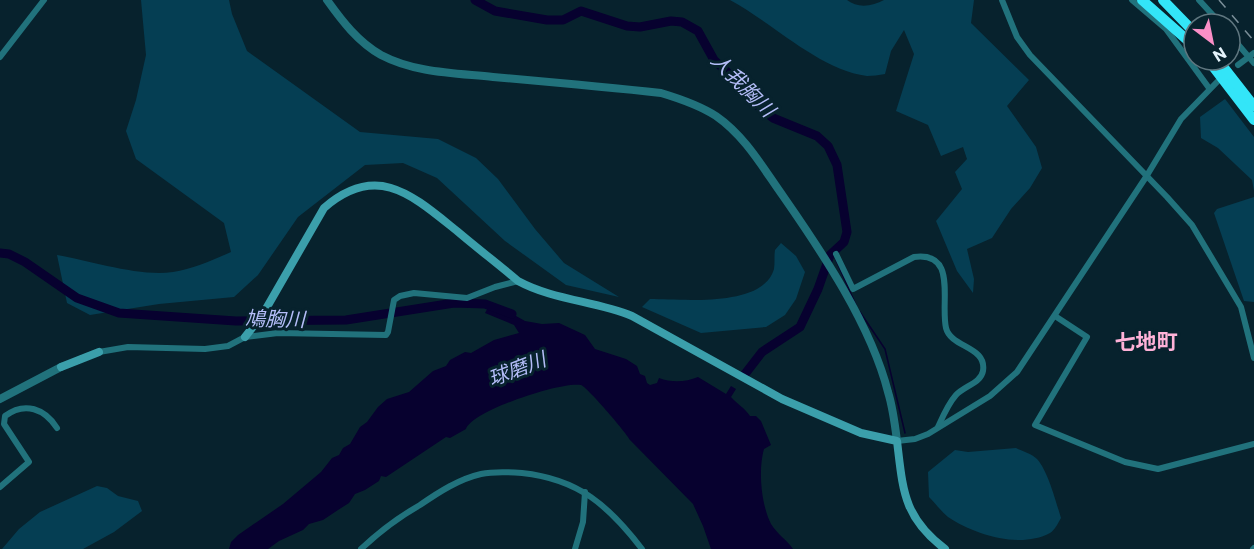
<svg xmlns="http://www.w3.org/2000/svg" width="1254" height="549" font-family="Commissioner,'Noto Sans JP',sans-serif">
  <style>
    .green { fill: #053e53 }
    .water { fill: #07012f }
    .lines { fill: none; stroke-linecap: round; stroke-linejoin: round }
    .stream { stroke: #07012f; stroke-width: 1.5 }
    .river { stroke: #07012f; stroke-width: 9 }
    .minor { stroke: #21727c; stroke-width: 6 }
    .tertiary { stroke: #21727c; stroke-width: 8 }
    .secondary { stroke: #3b9fab; stroke-width: 8 }
    .motorway { stroke: #33e5f8; stroke-width: 10 }
    .rail { stroke: #7a8e98; stroke-width: 1.5; stroke-dasharray: 10 10; stroke-linecap: butt }
    .labels { text-anchor: middle; stroke-width: 6; stroke-linejoin: round; paint-order: stroke }
    .water-label { font-size: 20px; font-style: italic; fill: #b4bdf8; stroke: #07222d }
    .quarter-label { font-size: 21px; font-weight: bold; fill: #ffb2d8; stroke: #07222d }
  </style>
  <rect width="100%" height="100%" fill="#07222d"/>
  <g class="green">
    <path d="M141 0H229L232 14 247 51 360 132 438 139 476 158 498 179 535 229 564 263 619 297 566 285 505 241 437 178 403 163 365 165 298 217 258 275 234 297 159 304 90 315 67 303 57 255C91 261 140 277 173 272 193 269 213 260 231 252L224 223 136 159 126 131 136 100 146 55Z"/>
    <path d="M730 0H847C858 9 873 6 884 0H974L971 23 1029 80 1007 106 1036 147 1042 168 1030 188 1011 209 992 238 967 249 974 279 973 293 957 271 936 221 962 189 955 172 967 159 963 147 941 156 928 125 896 111 914 54 904 30 891 51 885 74C879 75 872 76 867 76 818 69 773 23 730 0Z"/>
    <path d="M1225 99 1254 137V191L1252 180 1218 148 1201 138 1200 117Z"/>
    <path d="M1254 197V302L1244 301 1214 213 1217 209Z"/>
    <path d="M781 243 796 256 805 272 796 299 785 315 766 327 701 333 642 307 650 299C682 299 763 308 774 269 775 263 774 256 775 250Z"/>
    <path d="M1016 448C1022 451 1032 454 1037 459 1048 471 1056 502 1061 518 1058 523 1055 530 1050 533 1020 549 975 535 948 517 941 511 935 503 929 497L928 472 955 450 968 452Z"/>
    <path d="M97 486 107 488 118 496 138 501 142 511 114 532 83 549H2L19 529 40 512Z"/>
  </g>
  <path class="water" d="M491 302 494 312 500 313 502 308 525 321 542 324 559 323 585 335 595 349 626 359 637 366 640 374 645 376 647 383 650 385 657 383 659 378C672 383 686 382 698 377L726 394 731 386 736 389 731 397C737 404 745 408 750 416H756L761 421 771 445 764 449C758 470 761 504 771 524 777 534 787 540 793 549H711L703 526 693 504 630 440C626 432 586 386 581 385 561 381 472 411 466 429L450 438 446 437 386 477 381 476 379 481 365 490 355 494 349 503 338 510 323 520 309 524 303 530 279 541 268 549H229L231 542 238 535 283 504 321 472 332 458 339 455 343 448 350 444 360 427 367 422 378 407 387 399 409 392 433 371 446 366 450 360 465 352 471 353 494 340 519 333 514 325 485 313Z"/>
  <g class="lines">
    <g class="stream">
      <path d="M835 258 856 305"/>
      <path d="M860 312 885 349 905 433"/>
    </g>
    <g class="river">
      <path d="M475 0 495 11 547 20H563L581 11 627 26 640 27 671 21 682 22 698 31 714 60 738 82 760 108 773 118 817 136 828 146 837 165 847 232 844 242 830 255 818 289 800 327 762 352 745 374"/>
      <path d="M0 253 9 254 25 262 77 298 119 313 236 321 346 320 454 303 485 304 512 314"/>
    </g>
    <g class="minor">
      <path d="M1002 0 1017 37 1030 55 1167 197 1192 225 1241 307 1254 358"/>
      <path d="M1132 0 1166 29 1209 88"/>
      <path d="M1199 0 1221 24"/>
      <path d="M1230 35 1254 63"/>
      <path d="M0 57 44 0"/>
      <path d="M1238 65 1254 53"/>
      <path d="M836 254 853 289 914 257C958 251 940 302 946 328 951 348 987 346 983 371 981 383 964 386 956 395 948 404 943 416 938 427"/>
      <path d="M1055 316 1087 337 1035 425 1125 462 1158 469 1254 444"/>
      <path d="M99 352 128 347 205 349 228 346 245 337 278 333 386 335 388 332 394 300 400 296 414 293 467 298 495 287 518 281"/>
      <path d="M897 441 915 439 928 434 990 396 1017 372 1146 177 1181 119 1217 82"/>
      <path d="M0 487 29 462 4 424 5 416C25 401 45 409 57 428"/>
      <path d="M361 549C379 532 399 517 420 505 439 492 459 479 481 474 495 471 509 472 522 473 579 479 609 506 642 549"/>
      <path d="M575 549 583 522 585 492"/>
      <path d="M1253 549 1254 548"/>
    </g>
    <g class="tertiary">
      <path d="M327 0C342 21 358 42 381 55 415 73 455 73 493 77 549 82 605 87 661 93 681 99 699 105 716 116 745 136 763 168 783 196 822 252 871 325 888 392 893 408 895 425 897 441"/>
      <path d="M0 399 61 367"/>
    </g>
    <g class="secondary">
      <path d="M245 337 263 314 324 208C377 162 412 195 457 231 477 248 498 264 518 281 553 300 595 301 632 316L782 399 861 433 897 441C903 490 903 517 945 549"/>
      <path d="M61 367 99 352"/>
    </g>
    <g class="motorway">
      <path d="M1142 0 1194 46"/>
      <path d="M1163 0 1194 32"/>
      <path d="M1208 60 1254 120"/>
      <path d="M1218 60 1254 106"/>
    </g>
    <path class="rail" d="M1219 0 1254 41"/>
  </g>
  <g class="labels">
    <g class="water-label">
      <text transform="translate(743 85) rotate(45)" y="7">人我胸川</text>
      <text transform="translate(275 319) rotate(1)" y="7">鳩胸川</text>
      <text transform="translate(517 369) rotate(-21)" y="7">球磨川</text>
    </g>
    <g class="quarter-label">
      <text x="1146" y="349">七地町</text>
    </g>
  </g>
  <g transform="translate(1212 42) rotate(148)"><circle r="28" fill="#07222d" stroke="#5f767f" stroke-width="1.5"/>
  <path d="M0-4.5L10 22L0 15L-10 22Z" fill="#fa8fc7"/>
  <text y="-9" font-size="16" font-weight="bold" text-anchor="middle" fill="#e4f3fb">N</text>
  </g>
</svg>
